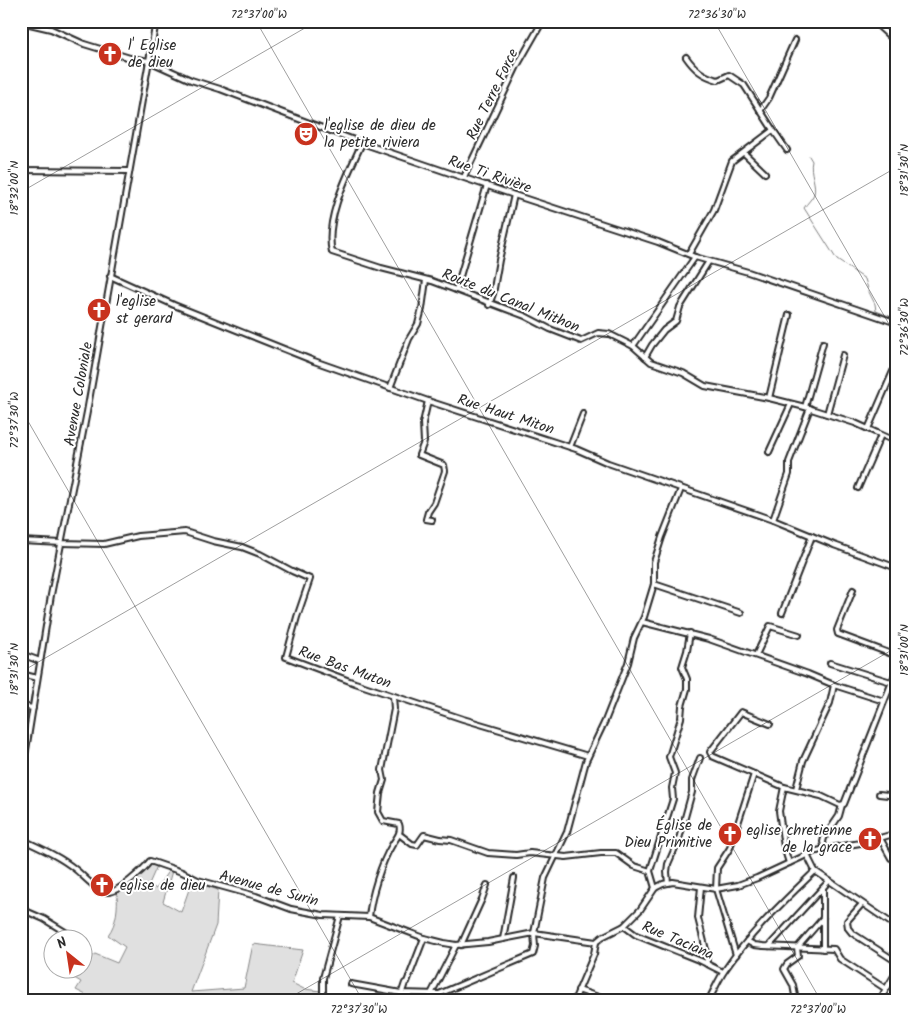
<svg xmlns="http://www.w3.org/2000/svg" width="918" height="1022" font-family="Kalam,sans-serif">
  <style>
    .green { fill: #e0e0e0; stroke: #868686 }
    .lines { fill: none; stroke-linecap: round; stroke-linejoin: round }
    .stream { stroke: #7e7e7e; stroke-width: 1 }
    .minor-casing { stroke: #2b2b2b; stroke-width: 8 }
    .major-casing { stroke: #2b2b2b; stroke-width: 8 }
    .minor { stroke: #fff; stroke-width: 4 }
    .major { stroke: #fff; stroke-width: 4.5 }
    .ticks { fill: none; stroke: #2b2b2b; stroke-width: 1; stroke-opacity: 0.45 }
    .labels { text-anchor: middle; stroke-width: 4; stroke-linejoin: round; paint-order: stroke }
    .poi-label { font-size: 15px; fill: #2b2b2b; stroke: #fff; text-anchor: start }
    .street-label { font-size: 15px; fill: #2b2b2b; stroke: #fff }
    .neatline { fill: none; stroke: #2b2b2b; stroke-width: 2 }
    .ticks-label { font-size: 12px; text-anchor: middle; fill: #2b2b2b }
  </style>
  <rect width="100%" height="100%" fill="#fff"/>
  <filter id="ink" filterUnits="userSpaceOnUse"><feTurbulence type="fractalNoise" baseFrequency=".02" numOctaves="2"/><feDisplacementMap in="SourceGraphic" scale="10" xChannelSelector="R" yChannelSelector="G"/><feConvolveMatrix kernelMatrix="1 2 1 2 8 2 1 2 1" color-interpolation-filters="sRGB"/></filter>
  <g filter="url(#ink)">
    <path class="green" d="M150 863 157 866 149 884 156 889 169 870 172 871 163 902 181 912 192 881 218 890 216 925 191 992 244 988 253 944 303 950 292 983 304 989 321 991 322 994H319L317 1001H117L101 993 96 1000 76 990 81 982 66 973 69 970H82L83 961 88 962 95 954 117 963 125 947 108 935C117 923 118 907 117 892L133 882Z"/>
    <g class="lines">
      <path class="stream" d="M809 156 812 161C809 172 817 184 814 194 812 199 807 203 804 208L837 260 865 279 869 292 875 304 876 311 897 319"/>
      <g class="minor-casing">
        <g id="minor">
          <path d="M873 21 897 43"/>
          <path d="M21 22 51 29 84 44 130 58 149 61 191 80 220 89 362 143 514 195 658 242 695 257 748 272 897 323"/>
          <path d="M686 57C695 70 703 76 718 80L729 75 744 85 773 130 787 150"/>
          <path d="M760 111 769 98 795 40"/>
          <path d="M362 143C349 172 324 219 332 252L381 268 432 281 525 316 550 329 581 341 598 333 609 334 633 346 651 362 683 373 705 386 769 398 805 407 855 423 897 442"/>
          <path d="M744 153 765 173"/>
          <path d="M21 170 129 171"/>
          <path d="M464 177 517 66 541 24 540 21"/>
          <path d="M689 254 714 210 732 161 773 130"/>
          <path d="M110 276 174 305 314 361 428 401 576 449 608 463 773 520 834 545 897 568"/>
          <path d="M456 290 487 185"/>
          <path d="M489 305 493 294 499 260 514 195"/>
          <path d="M633 346 695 257"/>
          <path d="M645 357 652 345 664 330 676 321 680 307 709 261"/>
          <path d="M390 388 409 339 418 324 422 309 426 280"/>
          <path d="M769 398 789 315"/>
          <path d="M428 401 423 423 424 442 419 455 444 465 445 471 434 503 428 512 426 519 432 520"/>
          <path d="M805 407 823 343"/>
          <path d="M827 414 843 355"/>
          <path d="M868 429 897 362"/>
          <path d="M570 447 583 414"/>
          <path d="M769 452 791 404"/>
          <path d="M858 488 881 435"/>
          <path d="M773 520 789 474V462L810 408"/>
          <path d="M21 541 62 543 104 544 138 536 185 532 213 541 242 547 260 554 292 571 310 579 297 617 286 657 355 683 463 719 588 756"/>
          <path d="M654 584 741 613"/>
          <path d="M853 590 837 630 838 634 897 656"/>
          <path d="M782 613 812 536"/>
          <path d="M642 622 709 639 808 674 834 685 884 701"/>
          <path d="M21 654 40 661"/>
          <path d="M756 655 770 626 799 635"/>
          <path d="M830 663 891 682"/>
          <path d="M21 674 37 678"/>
          <path d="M21 706 33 708"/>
          <path d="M770 724 741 712 710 752 712 756 784 787 779 811 784 847 789 863"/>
          <path d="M21 769 26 750 51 595 87 412 156 21"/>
          <path d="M784 787 821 796 840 805 844 804 897 669"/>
          <path d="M796 789 803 761 830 703 834 685"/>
          <path d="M879 794 897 796"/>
          <path d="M399 834 412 844 417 845 424 835 440 839 451 840 488 853 516 855 530 853 566 857 601 853H616L634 866 650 871"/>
          <path d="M880 838 891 858 897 860"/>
          <path d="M21 839C40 848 59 856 75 869 85 877 94 889 107 892 117 894 144 869 150 861L182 872 198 880 256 896 291 909 323 915 369 917 424 938 444 943 456 945 488 942 534 933 596 942"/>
          <path d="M825 849 823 842 824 838 839 816 842 805"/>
          <path d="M807 855 815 871 897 927"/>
          <path d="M668 883 667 872 668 864 679 839 692 792V780L700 758"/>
          <path d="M701 887 698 918 706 950 707 964"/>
          <path d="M655 888 650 871 673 799 672 788 675 773 669 757 681 718 682 706 687 689V679L682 667 687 651 690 633"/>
          <path d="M823 888V949"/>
          <path d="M862 904 847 921 848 928 852 933 897 962"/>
          <path d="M21 909 44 919 70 935"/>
          <path d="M369 917C371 896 381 863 392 845 396 838 402 833 399 824L383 821 378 812 380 793 384 780 382 770 394 709 393 696"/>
          <path d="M624 926 636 935 701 961 723 972"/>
          <path d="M503 939 514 878"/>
          <path d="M747 941 754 945 763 946 834 949 840 959 886 989"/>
          <path d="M596 942 602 937 624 926 640 910 655 888 663 884 673 882 716 889 738 885 757 878 813 852 825 849 866 842 897 833"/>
          <path d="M461 945 482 899 487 885"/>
          <path d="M769 946 829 881"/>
          <path d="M736 955 716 889 717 868 730 848 754 774"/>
          <path d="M351 984 401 993 439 994 533 954 535 946 534 933 545 878 567 832 586 761 605 721 628 663 634 638 644 617 654 584V562L662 537 681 489"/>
          <path d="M578 990 610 1001"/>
          <path d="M323 1001V978L340 916"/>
          <path d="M399 1001 405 983 407 982 424 938"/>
          <path d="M429 1001 431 994 456 945"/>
          <path d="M574 1001 594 954 596 942"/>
          <path d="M708 1001C714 991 718 980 725 970 750 933 783 902 815 871"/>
          <path d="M796 1001 793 985 784 969 787 964 798 956 797 948 823 918"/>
        </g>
      </g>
      <g class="major-casing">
        <path id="major" d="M879 1001 897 971"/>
      </g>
      <use href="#minor" class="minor"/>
      <use href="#major" class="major"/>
    </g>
  </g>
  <path class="ticks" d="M256 21 821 1001M714 21 897 338M21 192 317 21M21 409 363 1001M21 672 897 167M284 1001 897 647"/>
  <defs>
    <g id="church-disc" transform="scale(1.25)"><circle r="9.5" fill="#c8321e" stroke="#fff"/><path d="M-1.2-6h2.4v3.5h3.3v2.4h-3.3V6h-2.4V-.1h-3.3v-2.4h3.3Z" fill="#fff"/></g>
    <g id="theatre-disc" transform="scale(1.25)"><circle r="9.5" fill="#c8321e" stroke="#fff"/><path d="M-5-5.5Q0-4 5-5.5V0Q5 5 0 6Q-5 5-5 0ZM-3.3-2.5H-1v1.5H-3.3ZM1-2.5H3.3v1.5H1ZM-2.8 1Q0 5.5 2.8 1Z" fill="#fff"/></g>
  </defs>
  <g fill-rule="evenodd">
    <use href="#church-disc" x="110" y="54"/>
    <use href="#theatre-disc" x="306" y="134"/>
    <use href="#church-disc" x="99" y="310"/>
    <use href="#church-disc" x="730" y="834"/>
    <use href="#church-disc" x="870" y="839"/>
    <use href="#church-disc" x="102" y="885"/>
  </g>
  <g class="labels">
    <g class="poi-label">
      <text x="128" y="50">l' Eglise<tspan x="128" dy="17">de dieu</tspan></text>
      <text x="324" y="130">l'eglise de dieu de<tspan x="324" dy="17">la petite riviera</tspan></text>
      <text x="116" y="306">l'eglise<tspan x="116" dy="17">st gerard</tspan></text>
      <text x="712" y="830" text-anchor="end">Église de<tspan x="712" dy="17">Dieu Primitive</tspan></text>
      <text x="852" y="835" text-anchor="end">eglise chretienne<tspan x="852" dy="17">de la grace</tspan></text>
      <text x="120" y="890">eglise de dieu</text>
    </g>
    <g class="street-label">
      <text transform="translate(492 94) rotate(-64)" y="5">Rue Terre Force</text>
      <text transform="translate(490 174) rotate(19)" y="5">Rue Ti Rivière</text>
      <text transform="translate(511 300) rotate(22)" y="5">Route du Canal Mithon</text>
      <text transform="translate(78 394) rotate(-80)" y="5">Avenue Coloniale</text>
      <text transform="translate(506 414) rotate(18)" y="5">Rue Haut Miton</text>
      <text transform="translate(345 667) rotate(20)" y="5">Rue Bas Muton</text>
      <text transform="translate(269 888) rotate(15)" y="5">Avenue de Surin</text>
      <text transform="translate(678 940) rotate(23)" y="5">Rue Taciana</text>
    </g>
  </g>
  <rect width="918" height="1022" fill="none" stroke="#fff" stroke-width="55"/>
  <g transform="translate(68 954) rotate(330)"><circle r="24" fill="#ffffff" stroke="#aaaaaa"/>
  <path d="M0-4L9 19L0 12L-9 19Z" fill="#c8321e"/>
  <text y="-8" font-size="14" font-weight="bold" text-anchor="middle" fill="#2b2b2b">N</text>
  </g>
  <rect x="28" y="28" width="862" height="966" class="neatline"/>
  <g class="ticks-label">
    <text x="259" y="18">72°37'00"W</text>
    <text x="717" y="18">72°36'30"W</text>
    <text transform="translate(904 170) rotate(-90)" y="4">18°31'30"N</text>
    <text transform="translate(14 188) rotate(-90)" y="4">18°32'00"N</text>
    <text transform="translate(904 327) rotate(-90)" y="4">72°36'30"W</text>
    <text transform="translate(14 420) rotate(-90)" y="4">72°37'30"W</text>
    <text transform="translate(904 650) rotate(-90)" y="4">18°31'00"N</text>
    <text transform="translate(14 669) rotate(-90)" y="4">18°31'30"N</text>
    <text x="359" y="1013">72°37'30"W</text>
    <text x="818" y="1013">72°37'00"W</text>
  </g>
</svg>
